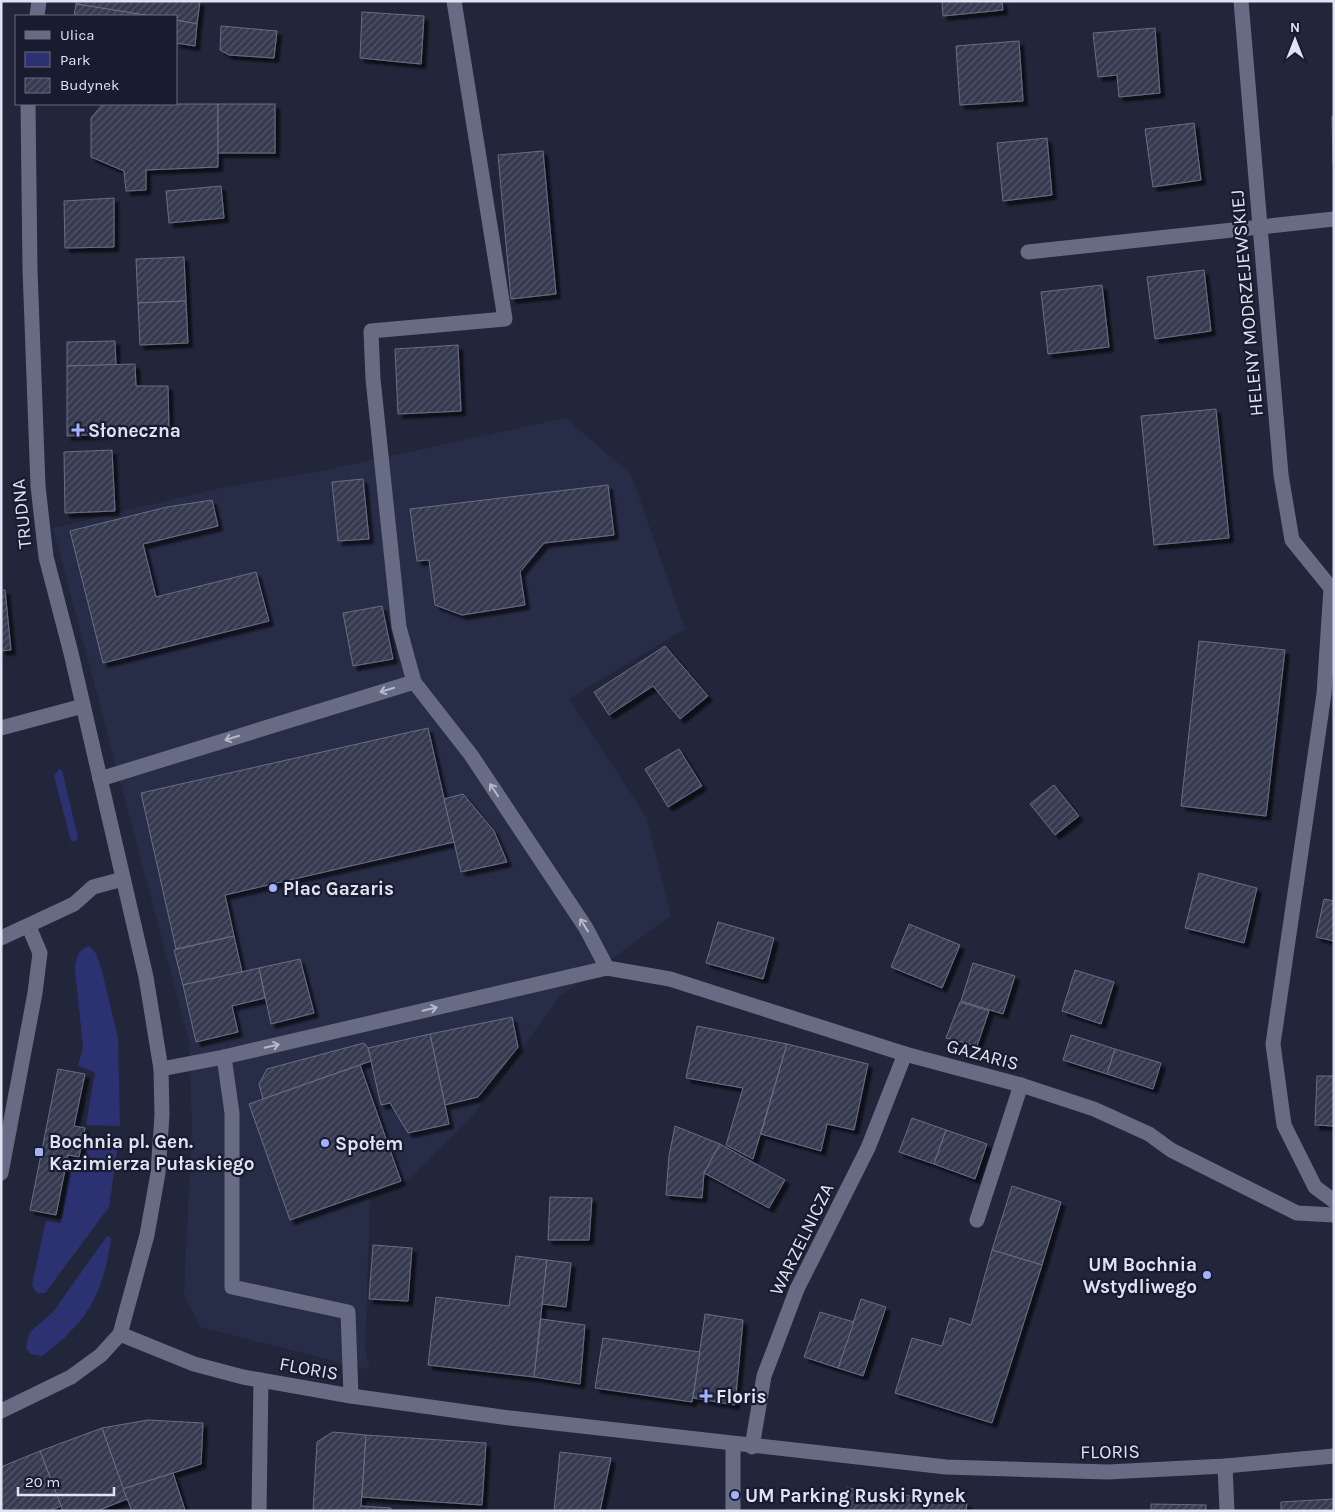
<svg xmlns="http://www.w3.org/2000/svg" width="1335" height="1512" font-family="Karla,sans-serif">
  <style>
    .built { fill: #282d47 }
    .green { fill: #2c3172 }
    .building { fill: url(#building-hatch); stroke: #696e86; filter: url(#shadow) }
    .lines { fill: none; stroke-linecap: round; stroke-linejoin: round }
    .minor { stroke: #676c84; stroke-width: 15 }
    .oneway { stroke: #b6b9cb }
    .poi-dot { fill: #a4b2fc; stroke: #191c30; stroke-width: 2 }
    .labels { text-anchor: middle; stroke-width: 4.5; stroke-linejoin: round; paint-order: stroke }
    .street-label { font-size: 19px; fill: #e0e3f1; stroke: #191c30 }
    .poi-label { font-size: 19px; font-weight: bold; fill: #e0e3f1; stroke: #191c30; text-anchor: start }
  </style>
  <defs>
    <pattern id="building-hatch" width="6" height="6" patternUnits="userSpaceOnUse" patternTransform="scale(1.25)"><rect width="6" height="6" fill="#363a50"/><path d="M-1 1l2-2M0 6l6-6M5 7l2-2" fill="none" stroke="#53566a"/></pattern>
    <filter id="shadow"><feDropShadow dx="4.5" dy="4.5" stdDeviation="1" flood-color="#0009"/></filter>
  </defs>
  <rect width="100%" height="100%" fill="#22263a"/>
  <path class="built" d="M565 418 631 474 685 629 569 699 646 817 671 916 560 996 472 1117 402 1185 370 1197 365 1351 370 1370 200 1327 184 1294 192 1126 189 1041 53 528 221 488 327 470Z"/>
  <g class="green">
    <path d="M59 769 62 770 78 838 74 842 71 841 54 776Z"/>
    <path d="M89 946 95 952 101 967 118 1038 120 1126 86 1125 95 1072 78 1066 83 1047 75 969C76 957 78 950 89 946Z"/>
    <path d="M88 1142 118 1144 109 1207 45 1293H37L32 1285 46 1221 61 1223 72 1161 83 1163Z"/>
    <path d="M107 1236 111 1238C104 1293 87 1323 42 1356L30 1354 26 1348 29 1333 53 1312Z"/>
  </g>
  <g class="building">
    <path d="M76 1H200L197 24 176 20V16H151L76 4Z"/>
    <path d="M942 1H1002L1003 10 943 16Z"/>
    <path d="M76 4 151 16H74Z"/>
    <path d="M362 12 424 16 421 64 360 58Z"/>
    <path d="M176 20 197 24 195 46 176 43Z"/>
    <path d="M221 26 277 31 274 58 229 55 220 50Z"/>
    <path d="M1155 28 1160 93 1119 97 1117 75 1098 77 1093 33Z"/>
    <path d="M1019 41 1023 101 960 105 956 46Z"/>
    <path d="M103 104H218V167L146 170V190L126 191 124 171 91 157V118Z"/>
    <rect x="218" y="104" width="57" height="49"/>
    <path d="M1332 116H1334V164H1333Z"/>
    <path d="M1194 123 1201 180 1153 187 1145 129Z"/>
    <path d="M1047 138 1052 195 1003 201 997 143Z"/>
    <path d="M543 151 556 294 511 299 498 155Z"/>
    <path d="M221 186 224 218 169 223 166 191Z"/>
    <path d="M114 198V247L65 248 64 201Z"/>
    <path d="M184 257 186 301 138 303 136 259Z"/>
    <path d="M1204 270 1211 331 1155 339 1147 277Z"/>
    <path d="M1102 285 1109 347 1048 354 1041 292Z"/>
    <path d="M186 301 188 343 140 345 138 303Z"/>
    <path d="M115 341 116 365 67 366V342Z"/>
    <path d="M458 345 461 411 398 414 395 349Z"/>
    <path d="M135 364 136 386H168L169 431 67 436V366Z"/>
    <path d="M1216 409 1229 538 1154 545 1141 416Z"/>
    <path d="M112 450 115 511 65 513 64 452Z"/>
    <path d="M363 479 369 539 338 541 332 482Z"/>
    <path d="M608 485 614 535 544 543 520 572 525 605 462 615 435 605 429 560 417 561 410 509Z"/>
    <path d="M212 500 218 526 143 544 156 597 256 572 269 621 103 663 70 531 167 507Z"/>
    <path d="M1 590H5L11 650 1 651Z"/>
    <path d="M382 606 393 659 353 666 343 613Z"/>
    <path d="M1199 641 1285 650 1266 816 1181 806Z"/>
    <path d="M665 646 708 696 680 719 653 686 609 715 594 692Z"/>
    <path d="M428 728 454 842 225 895 234 936 176 949 141 793Z"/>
    <path d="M679 749 702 786 668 807 645 769Z"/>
    <path d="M1054 785 1079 816 1055 835 1030 804Z"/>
    <path d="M463 794 494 831 507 862 461 872 444 799Z"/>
    <path d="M1199 873 1257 888 1244 943 1185 928Z"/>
    <path d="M1324 899 1334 901V941L1316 937Z"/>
    <path d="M718 922 774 938 763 979 706 963Z"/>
    <path d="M909 924 960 945 942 988 891 967Z"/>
    <path d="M234 936 242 972 183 985 174 950Z"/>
    <path d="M300 959 314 1013 271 1024 259 968Z"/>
    <path d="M973 963 1015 976 1003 1014 961 1001Z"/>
    <path d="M259 968 265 998 232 1006 238 1032 196 1042 183 985Z"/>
    <path d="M1075 970 1114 982 1101 1024 1062 1011Z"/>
    <path d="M960 1002 989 1011 977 1046 946 1038Z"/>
    <path d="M512 1017 518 1047 478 1097 445 1105 430 1034Z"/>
    <path d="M697 1026 787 1044 753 1159 726 1145 743 1088 686 1078Z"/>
    <path d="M430 1034 449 1124 408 1133 390 1103 381 1105 368 1048Z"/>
    <path d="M1071 1035 1115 1049 1107 1074 1063 1060Z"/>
    <path d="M364 1043 368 1048 371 1061 263 1099 259 1084 267 1069Z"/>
    <path d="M787 1044 868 1064 854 1130 827 1124 821 1151 761 1134Z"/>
    <path d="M1115 1049 1161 1063 1153 1089 1107 1074Z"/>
    <path d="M360 1065 401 1181 290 1220 249 1104Z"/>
    <path d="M58 1069 85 1074 74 1126 85 1128 79 1157 68 1155 56 1215 30 1210Z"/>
    <path d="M1317 1076H1334V1126L1315 1125Z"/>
    <path d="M912 1118 946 1130 934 1164 899 1152Z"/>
    <path d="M675 1126 720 1144 704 1173 702 1198 666 1195 669 1156Z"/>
    <path d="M946 1130 987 1144 975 1179 934 1164Z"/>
    <path d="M720 1144 785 1180 769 1208 704 1173Z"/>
    <path d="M1012 1186 1061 1202 1042 1265 992 1250Z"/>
    <path d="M550 1197 592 1198 589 1240H548Z"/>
    <path d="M373 1245 412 1248 408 1301 369 1299Z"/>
    <path d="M992 1250 1042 1265 992 1423 895 1393 912 1338 942 1346 950 1318 971 1325Z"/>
    <path d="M516 1256 547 1260 534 1377 428 1365 436 1297 509 1306Z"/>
    <path d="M547 1260 571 1263 566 1307 542 1304Z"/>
    <path d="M861 1299 886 1307 863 1376 838 1368Z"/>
    <path d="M820 1312 854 1322 838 1368 804 1357Z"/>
    <path d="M705 1314 743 1320 735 1405 693 1398Z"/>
    <path d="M541 1319 585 1325 580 1384 534 1377Z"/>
    <path d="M603 1338 700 1352 692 1402 595 1388Z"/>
    <path d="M148 1420 203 1423 201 1464 123 1489 102 1428Z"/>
    <path d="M102 1428 127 1499 97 1511H63L40 1451Z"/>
    <path d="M333 1432 366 1435 361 1506 391 1508V1511H313L317 1442Z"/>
    <path d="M366 1435 486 1443 482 1505 362 1497Z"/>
    <path d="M40 1451 61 1506 49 1511H1V1467Z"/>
    <path d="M560 1452 611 1458 600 1511H554Z"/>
    <path d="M173 1473 185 1510 132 1511 123 1489Z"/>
    <path d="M847 1488 967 1503 966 1511H844Z"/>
    <path d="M1334 1499V1511H1281V1502Z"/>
    <path d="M1151 1504 1206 1505V1511H1151Z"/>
  </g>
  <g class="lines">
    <g class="minor">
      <path d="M1241 1 1281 475 1292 540 1331 588"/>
      <path d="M37 16 39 1"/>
      <path d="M1028 252 1334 219"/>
      <path d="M1331 588 1324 694 1273 1044 1284 1125 1315 1187 1334 1201"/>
      <path d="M414 682 399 627 373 379 371 331 505 319 454 1"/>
      <path d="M1 728 83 706"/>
      <path d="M100 779 414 682 471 755 586 928 607 968"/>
      <path d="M1 938 74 904 93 887 123 879"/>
      <path d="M224 1057 232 1113V1287L348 1312 351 1396"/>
      <path d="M161 1069 224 1057 607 968 670 979 905 1054 1021 1085 1094 1109 1149 1134 1171 1150 1297 1213 1334 1215"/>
      <path d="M1 1173 35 993 40 953 29 927"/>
      <path d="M977 1220 1021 1085"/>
      <path d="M120 1334 194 1364 243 1377 351 1396 510 1418 946 1467 1108 1472 1225 1466 1334 1456"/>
      <path d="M1 1411 71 1377 101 1355 120 1334 147 1235 158 1173 162 1115 161 1069 146 977 71 653 46 557 38 486 30 269 28 104"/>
      <path d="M733 1445V1511"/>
      <path d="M752 1447 764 1376 797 1289 868 1148 905 1054"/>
      <path d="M1225 1466 1227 1511"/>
      <path d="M259 1511 261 1380"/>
    </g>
  </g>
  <defs><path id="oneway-shaft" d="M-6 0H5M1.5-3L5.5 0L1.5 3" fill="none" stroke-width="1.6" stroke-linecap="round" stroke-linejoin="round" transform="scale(1.25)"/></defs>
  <g class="oneway">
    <use href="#oneway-shaft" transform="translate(387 690) rotate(163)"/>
    <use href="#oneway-shaft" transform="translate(232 738) rotate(163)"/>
    <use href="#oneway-shaft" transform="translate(494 790) rotate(-124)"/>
    <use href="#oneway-shaft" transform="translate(584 925) rotate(-122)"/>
    <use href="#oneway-shaft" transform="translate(430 1009) rotate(-13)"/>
    <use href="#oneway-shaft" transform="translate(272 1046) rotate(-13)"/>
  </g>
  <g class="poi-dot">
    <path d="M75.5 422.5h5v5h5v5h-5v5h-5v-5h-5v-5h5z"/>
    <circle cx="273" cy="888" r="5"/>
    <circle cx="325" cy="1143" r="5"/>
    <rect x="34" y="1147" width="10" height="10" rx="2.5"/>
    <circle cx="1207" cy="1275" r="5"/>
    <path d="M703.5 1388.5h5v5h5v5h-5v5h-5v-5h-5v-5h5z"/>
    <circle cx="735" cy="1495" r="5"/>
  </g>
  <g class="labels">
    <g class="street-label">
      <text transform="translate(1246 303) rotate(-95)" y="7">HELENY MODRZEJEWSKIEJ</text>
      <text transform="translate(21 514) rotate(-96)" y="7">TRUDNA</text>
      <text transform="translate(983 1054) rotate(15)" y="7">GAZARIS</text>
      <text transform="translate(801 1239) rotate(-64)" y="7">WARZELNICZA</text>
      <text transform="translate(309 1368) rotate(10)" y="7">FLORIS</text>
      <text transform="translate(1110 1451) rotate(-1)" y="7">FLORIS</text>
    </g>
    <g class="poi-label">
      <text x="88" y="437">Słoneczna</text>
      <text x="283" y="895">Plac Gazaris</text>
      <text x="49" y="1148">Bochnia pl. Gen.<tspan x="49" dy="22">Kazimierza Pułaskiego</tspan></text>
      <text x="335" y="1150">Społem</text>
      <text x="1197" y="1271" text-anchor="end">UM Bochnia<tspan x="1197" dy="22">Wstydliwego</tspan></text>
      <text x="716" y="1403">Floris</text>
      <text x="745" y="1502">UM Parking Ruski Rynek</text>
    </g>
  </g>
  <rect width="1335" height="1512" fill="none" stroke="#e0e3f1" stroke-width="5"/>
  <rect x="15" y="15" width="162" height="90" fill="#191c30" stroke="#696c7d"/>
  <rect x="25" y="31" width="25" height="8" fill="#676c84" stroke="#696c7d"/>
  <text x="60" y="40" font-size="15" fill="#e0e3f1">Ulica</text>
  <rect x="25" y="52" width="25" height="15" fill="#2c3172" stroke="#696c7d"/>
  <text x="60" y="65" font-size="15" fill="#e0e3f1">Park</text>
  <rect x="25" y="78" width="25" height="15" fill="url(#building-hatch)" stroke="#696c7d"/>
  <text x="60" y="90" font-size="15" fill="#e0e3f1">Budynek</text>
  <g transform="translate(1295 40)" stroke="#191c30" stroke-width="4" paint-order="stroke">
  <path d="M0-4L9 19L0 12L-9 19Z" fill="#e0e3f1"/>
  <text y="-8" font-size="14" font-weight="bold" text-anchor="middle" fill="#e0e3f1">N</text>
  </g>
  <path d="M18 1487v8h96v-8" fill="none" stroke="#e0e3f1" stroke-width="2.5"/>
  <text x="25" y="1487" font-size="15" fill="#e0e3f1" stroke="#191c30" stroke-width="4" paint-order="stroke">20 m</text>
</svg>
